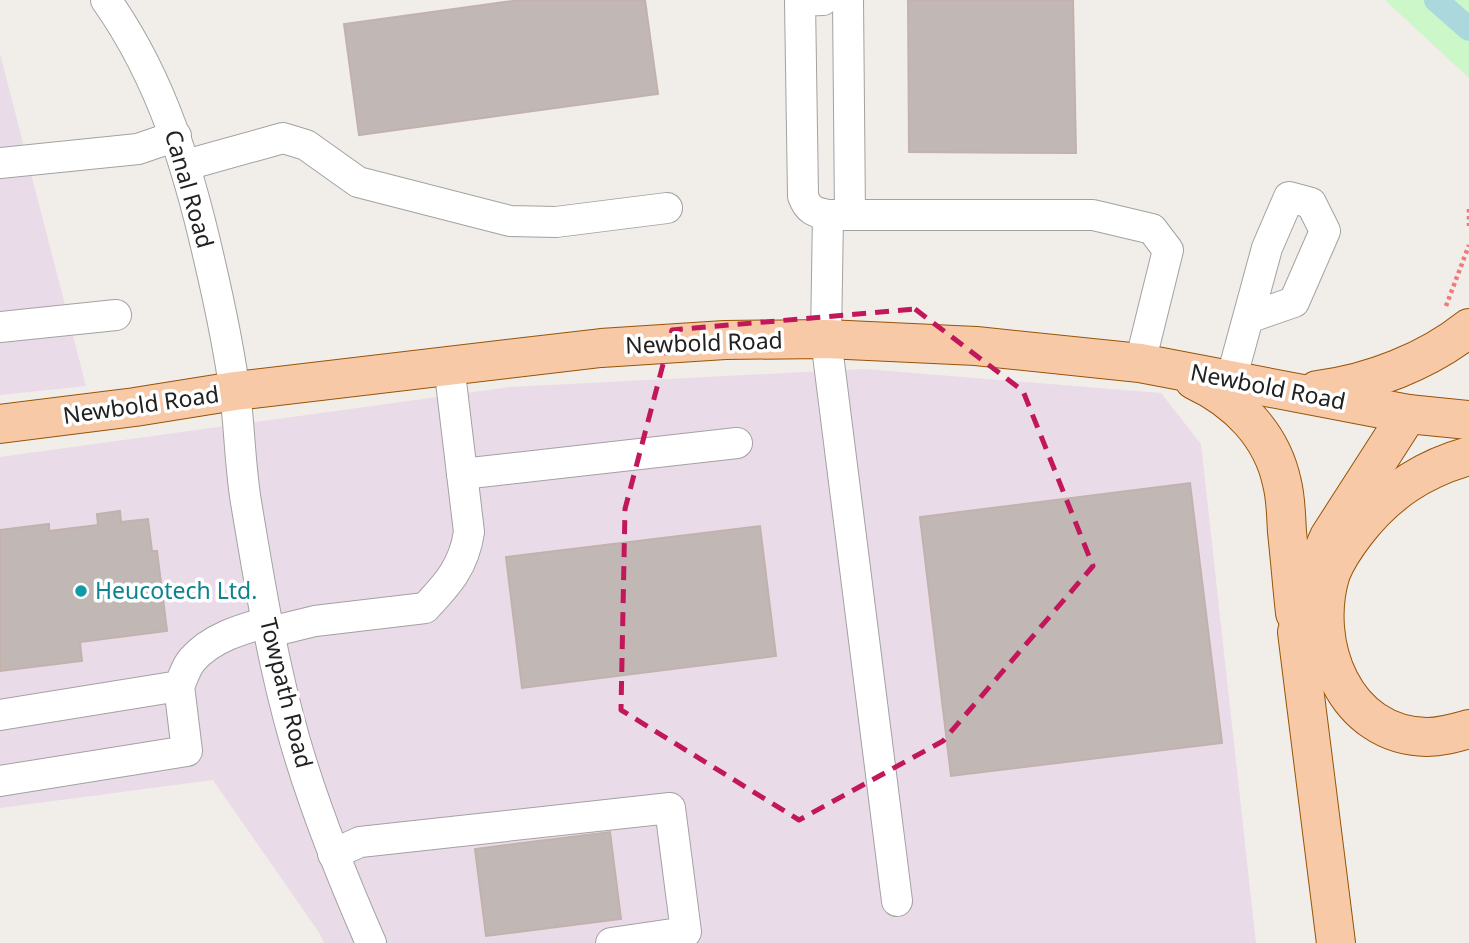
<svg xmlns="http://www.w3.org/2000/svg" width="1469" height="943" font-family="'Noto Sans',sans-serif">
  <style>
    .industrial { fill: #eadbe9 }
    .park { fill: #cbf7c9 }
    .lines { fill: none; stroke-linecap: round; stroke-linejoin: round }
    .canal { stroke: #abd8dc; stroke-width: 24 }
    .building { fill: #c1b8b5; stroke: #c2b2ab; stroke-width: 2 }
    .minor-casing { stroke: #a2a2a2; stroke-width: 32 }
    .major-casing { stroke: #975407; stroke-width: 40 }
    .path { stroke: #f4777b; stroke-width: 4.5; stroke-dasharray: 3.5 3.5; stroke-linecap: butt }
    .minor { stroke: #fff; stroke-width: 30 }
    .major { stroke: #f8c9a6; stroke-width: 38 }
    .marked { fill: none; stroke: #c2185b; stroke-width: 5; stroke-dasharray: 14 9; stroke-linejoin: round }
    .culture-dot { fill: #0f9aa8; stroke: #fff; stroke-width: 2.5 }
    .labels { text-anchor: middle; stroke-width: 7; stroke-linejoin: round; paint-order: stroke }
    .street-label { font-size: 23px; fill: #212121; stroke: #fff }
    .culture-label { font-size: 23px; fill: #0d838f; stroke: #fff; text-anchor: start }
  </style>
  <rect width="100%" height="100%" fill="#f1ede8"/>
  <g class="industrial">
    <path d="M0 54 86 386 0 395Z"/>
    <path d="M864 369 1161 393 1201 444 1256 943H324L320 934 213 780 0 808V457L510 387Z"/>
  </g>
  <path class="park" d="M1385 0H1469V78Z"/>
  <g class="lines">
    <path class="canal" d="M1436 0 1469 29"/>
  </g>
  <g class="building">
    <path d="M520 0H645L658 94 359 135 344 24Z"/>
    <path d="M908 0H1073L1076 153 909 152Z"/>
    <path d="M1190 483 1222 743 951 776 920 517Z"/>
    <path d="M120 511 121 522 148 519 152 551H157L167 631 80 642 82 661 0 671V530L49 524V531L98 525 97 514Z"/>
    <path d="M760 526 776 656 522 688 506 557Z"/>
    <path d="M610 832 621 919 486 936 475 849Z"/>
  </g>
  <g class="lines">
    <g class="minor-casing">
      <g id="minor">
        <path d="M106 0C162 79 189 170 210 263 220 306 229 349 235 393 240 431 240 470 247 508 260 586 273 665 295 741 315 810 342 877 371 943"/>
        <path d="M823 0 800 1 803 196C808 210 814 212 828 215"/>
        <path d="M848 0 850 215"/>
        <path d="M0 163 138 149 176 136"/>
        <path d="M186 165 283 138 306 145 358 182 510 221 556 222 667 208"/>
        <path d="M0 327 116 315"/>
        <path d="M1231 380 1267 248 1289 197 1311 203 1325 231 1294 302 1248 318"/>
        <path d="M462 474 737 443"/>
        <path d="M270 632 315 621 425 608C448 584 464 566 469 532L449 365"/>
        <path d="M0 715 179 686C183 678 186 667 192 660 211 638 241 629 268 622"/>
        <path d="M0 781 187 751 179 686"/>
        <path d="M333 854 360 842 670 808 686 932 611 943"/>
        <path d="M897 901 826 339 828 215H1093L1152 229 1168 250 1140 363"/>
      </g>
    </g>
    <g class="major-casing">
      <g id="major">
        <path d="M1194 380C1237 400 1272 435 1282 483 1286 498 1286 516 1287 532 1290 559 1292 586 1295 613"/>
        <path d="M1317 390C1369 384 1428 361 1469 328"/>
        <path d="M0 424 135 407 235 391 601 348 725 340 826 339 976 346 1140 363 1408 414 1469 420"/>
        <path d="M1469 456C1422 469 1386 493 1356 532 1346 545 1337 558 1331 573 1309 643 1344 736 1427 737 1442 737 1455 733 1469 729"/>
        <path d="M1336 943 1297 632 1313 574 1329 537 1408 414"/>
      </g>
    </g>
    <g class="path">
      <path d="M1469 209V226"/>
      <path d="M1446 306 1469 245"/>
    </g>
    <use href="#minor" class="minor"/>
    <use href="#major" class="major"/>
  </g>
  <path class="marked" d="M915 309 1023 391 1093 566 943 741 799 820 621 710 625 509 672 330Z"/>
  <circle class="culture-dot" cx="81" cy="591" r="7"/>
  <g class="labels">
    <g class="street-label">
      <text transform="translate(189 189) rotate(74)" y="8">Canal Road</text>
      <text transform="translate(704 343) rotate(-2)" y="8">Newbold Road</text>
      <text transform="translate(1268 387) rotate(11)" y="8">Newbold Road</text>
      <text transform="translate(141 405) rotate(-8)" y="8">Newbold Road</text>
      <text transform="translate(286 693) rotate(76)" y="8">Towpath Road</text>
    </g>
    <g class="culture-label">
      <text x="95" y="599">Heucotech Ltd.</text>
    </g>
  </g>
</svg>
